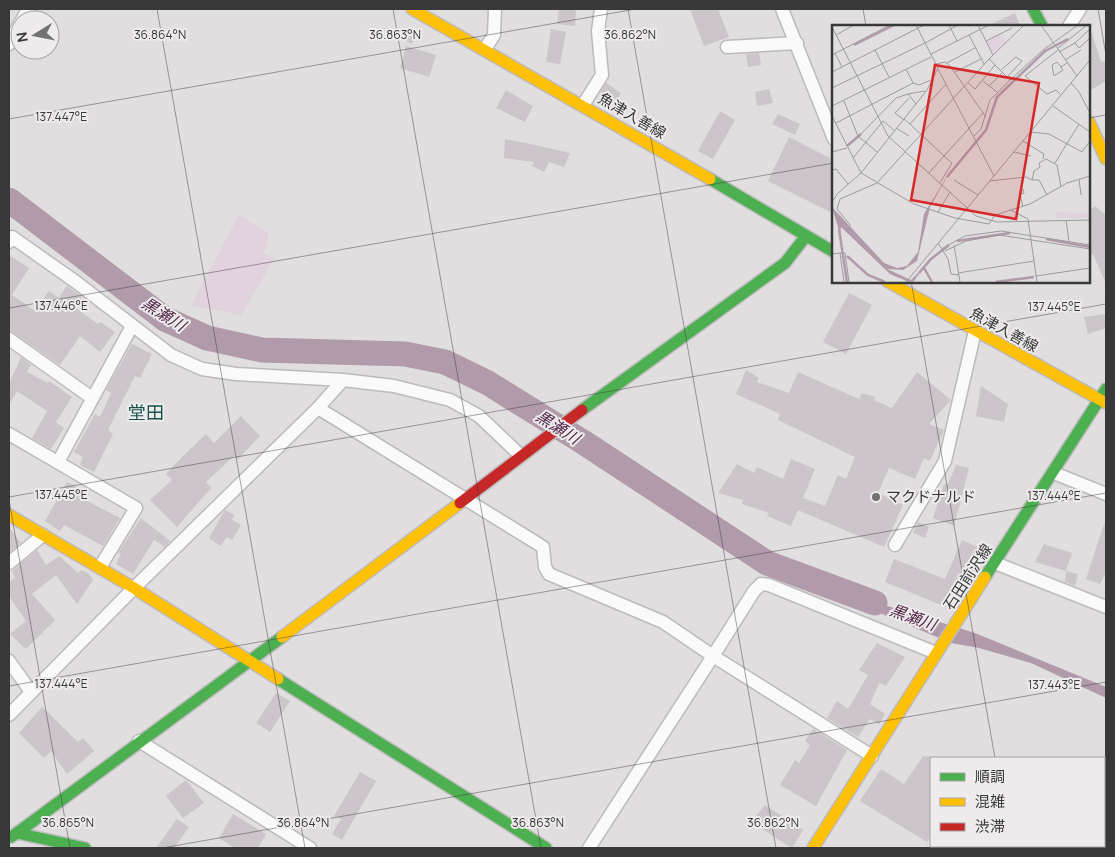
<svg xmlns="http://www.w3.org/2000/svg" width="1115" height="857" font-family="Manrope,'Noto Sans JP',sans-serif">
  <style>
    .green { fill: #e2d2dd }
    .water { fill: #b19baa }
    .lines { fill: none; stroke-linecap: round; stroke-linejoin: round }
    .river { stroke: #b19baa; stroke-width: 25 }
    .building { fill: #ccc5ca }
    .street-casing { stroke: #bcbabb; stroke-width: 15 }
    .fast-casing { stroke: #bcbabb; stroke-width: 14 }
    .slow-casing { stroke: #bcbabb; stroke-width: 14 }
    .jam-casing { stroke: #bcbabb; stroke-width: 14 }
    .street { stroke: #fafafa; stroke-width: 12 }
    .fast { stroke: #4caf50; stroke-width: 11 }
    .slow { stroke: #ffc107; stroke-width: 11 }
    .jam { stroke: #c62828; stroke-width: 11 }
    .ticks { fill: none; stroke: #393839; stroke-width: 1; stroke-opacity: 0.45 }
    .poi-dot { fill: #737273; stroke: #eeebed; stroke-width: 2 }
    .labels { text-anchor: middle; stroke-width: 4; stroke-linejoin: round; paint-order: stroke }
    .street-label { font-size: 15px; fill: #393839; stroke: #eeebed }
    .poi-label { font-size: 15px; fill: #393839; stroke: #eeebed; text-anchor: start }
    .water-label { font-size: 16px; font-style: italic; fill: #512747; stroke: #eeebed }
    .quarter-label { font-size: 18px; fill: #16514c; stroke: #eeebed }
    .inset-river { fill: none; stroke: #b19baa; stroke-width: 2.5 }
    .inset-road { fill: none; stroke: #9d9c9d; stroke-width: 1 }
    .view { fill: #d62828; fill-opacity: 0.15; stroke: #d62828; stroke-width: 2.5 }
    .inset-edge { fill: none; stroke: #393839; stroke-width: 2.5 }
    .ticks-label { font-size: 12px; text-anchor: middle; fill: #393839; stroke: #eeebed; stroke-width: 4; stroke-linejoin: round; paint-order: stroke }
  </style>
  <rect width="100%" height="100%" fill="#e0dedf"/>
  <path class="green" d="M239 215 269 233 264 253 274 259 241 315 191 305Z"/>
  <path class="water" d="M797 578 975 633 1106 687V698L1031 663 979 648 951 643Z"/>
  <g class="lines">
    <path class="river" d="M9 200 165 319 207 338 262 350 405 354 445 362 488 383 583 442 767 563 875 603"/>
  </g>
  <g class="building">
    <path d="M559 9H576L575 26 557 24Z"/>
    <path d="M690 9H718L729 37 704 46Z"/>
    <path d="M1015 13 1020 26H987Z"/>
    <path d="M408 27 419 35 411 44 401 36Z"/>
    <path d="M551 29 566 32 560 64 546 62Z"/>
    <path d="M1089 31H1091L1101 62 1106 61V81L1089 91Z"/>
    <path d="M406 46 436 55 429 77 400 68Z"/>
    <path d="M759 53 761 65 748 67 746 54Z"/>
    <path d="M606 83 621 93 615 103 600 93Z"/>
    <path d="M769 89 773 103 757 106 755 92Z"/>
    <path d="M506 90 533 106 525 122 496 108Z"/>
    <path d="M720 111 735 120 713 159 698 151Z"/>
    <path d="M778 114 800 124 795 135 772 124Z"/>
    <path d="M789 137 832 159 834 214 768 181Z"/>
    <path d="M505 139 544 147 570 153 564 167 549 162 544 172 532 166 534 162 504 158Z"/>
    <path d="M1095 206 1106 215V284L1093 254 1089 257V211Z"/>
    <path d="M9 255 29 268 12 295 35 311 49 291 59 298 67 286 82 297 74 307 98 324 100 322 115 332 100 352 80 336 60 365 9 330Z"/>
    <path d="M849 293 872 305 846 354 823 342Z"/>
    <path d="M1106 314V328L1088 334 1084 317Z"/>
    <path d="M132 344 152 354 140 378 135 376 108 430 113 434 94 472 80 465 83 457 74 452 95 414 100 417 111 393 106 390Z"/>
    <path d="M21 357 31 365 27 372 48 383 49 381 72 397 56 422 64 428 51 449 32 438 47 411 17 391 9 405V384Z"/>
    <path d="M746 370 759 378 757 382 789 393 798 372 859 399 862 393 875 397 874 400 892 408 917 372 951 400 929 424 944 430 930 461 924 458 915 479 889 468 878 493 903 505 884 547 798 510 791 526 767 516 769 513 742 504 743 500 718 493 737 464 754 473 757 467 783 479 791 459 815 469 803 498 825 506 838 475 846 479 855 457 778 420 780 414 736 394Z"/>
    <path d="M981 386 1008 404 1004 422 976 416Z"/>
    <path d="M241 416 260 436 238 459 234 456 206 482 211 488 177 527 150 500 172 480 166 474 184 455 206 434 214 443Z"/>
    <path d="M956 465 969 468 954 526 933 518 944 484H948Z"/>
    <path d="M67 482 89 494 85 500 120 518 103 546 64 525 60 531 45 521Z"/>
    <path d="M225 510 234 515 232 520 241 525 232 540 227 537 220 546 209 538Z"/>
    <path d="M141 518 170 541 165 547 154 540 133 574 116 564 121 554 118 553Z"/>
    <path d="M918 522 929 527 925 538 913 533Z"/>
    <path d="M1104 524H1106V572L1100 584 1086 579Z"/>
    <path d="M9 527 21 543 9 553Z"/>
    <path d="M962 540 986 551 973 576 967 573 951 609 885 582 894 559 945 579Z"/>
    <path d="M1044 544 1072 553 1066 571 1035 562Z"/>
    <path d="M37 550 46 565 59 556 78 573 81 570 88 573 93 580 77 604 56 575 32 594 55 620 26 649 10 634 26 621 9 596V582L15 578 12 571Z"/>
    <path d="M1066 571 1078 574 1075 586 1065 582Z"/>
    <path d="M877 643 905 657 886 686 879 683 870 704 885 714 879 724 870 719 858 737 827 718 837 701 848 709 868 675 859 670Z"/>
    <path d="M276 693 290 701 270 732 256 723Z"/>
    <path d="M42 707 78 742 83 738 94 751 67 774 51 751 44 758 19 733Z"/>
    <path d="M813 729 847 750 816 806 780 785 795 760 799 763 810 745 805 741Z"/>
    <path d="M923 756 931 757V836L927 842 860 801 881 769 904 784Z"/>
    <path d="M360 772 376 781 342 840 332 834 341 819 334 816Z"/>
    <path d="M186 780 204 803 183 818 166 796Z"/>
    <path d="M765 805 803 830 792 848 751 822Z"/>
    <path d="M233 814 266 834 258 848H235L219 838Z"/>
    <path d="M177 819 189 827 174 848H156Z"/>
  </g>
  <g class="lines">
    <g class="street-casing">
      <g id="street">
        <path d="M782 9 834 139"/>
        <path d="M22 20 28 9"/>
        <path d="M1069 26 1080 9"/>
        <path d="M9 44 20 23"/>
        <path d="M727 47 797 43"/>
        <path d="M485 49 494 35 495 9"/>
        <path d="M583 105 602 75 598 31 601 9"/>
        <path d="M9 242 12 237 76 282 171 355 202 369 236 374 343 380 394 386 450 400 479 416 521 456"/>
        <path d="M9 339 92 398"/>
        <path d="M318 408 543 547 545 567 549 574 663 622 713 656 754 591 761 584 769 585 936 653"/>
        <path d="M9 434 136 508 100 567"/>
        <path d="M58 462 132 326"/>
        <path d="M1054 473 1106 494"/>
        <path d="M895 545 945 461 975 331"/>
        <path d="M9 563 43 535"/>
        <path d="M995 563 1106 607"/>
        <path d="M9 661 31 692"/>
        <path d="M9 715 134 588 318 408 343 380"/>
        <path d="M139 741 310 848"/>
        <path d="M589 848 713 656 872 756"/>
      </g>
    </g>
    <g class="fast-casing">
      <g id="fast">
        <path d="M1033 9 1042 26"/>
        <path d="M710 179 834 252"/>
        <path d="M582 410 785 263 806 236"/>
        <path d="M985 577 1106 389"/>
        <path d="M278 679 546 848"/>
        <path d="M17 833 282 637"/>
        <path d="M11 837 17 833 85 848"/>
      </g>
    </g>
    <g class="slow-casing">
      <g id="slow">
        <path d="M412 9 710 179"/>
        <path d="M1089 122 1106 159"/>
        <path d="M887 281 1106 403"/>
        <path d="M9 515 134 588 278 679"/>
        <path d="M282 637 460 503"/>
        <path d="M813 848 985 577"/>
      </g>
    </g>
    <g class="jam-casing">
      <path id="jam" d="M460 503 582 410"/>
    </g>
    <use href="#street" class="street"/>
    <use href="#fast" class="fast"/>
    <use href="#slow" class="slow"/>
    <use href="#jam" class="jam"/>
  </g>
  <path class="ticks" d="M157 9 305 848M393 9 541 848M628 9 776 848M863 9 866 26M1098 9 1106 55M1089 118 1106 115M9 119 636 9M911 281 995 758M9 308 834 163M9 497 1106 304M9 500 70 848M9 686 1106 493M1011 846V848M162 848 1106 682"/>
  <circle class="poi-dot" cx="876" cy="497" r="5"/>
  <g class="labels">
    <g class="street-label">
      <text transform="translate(632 116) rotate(30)" y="5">魚津入善線</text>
      <text transform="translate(1004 330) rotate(29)" y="5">魚津入善線</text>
      <text transform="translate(968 577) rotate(-57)" y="5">石田前沢線</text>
    </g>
    <g class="poi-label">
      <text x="886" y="502">マクドナルド</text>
    </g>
    <g class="water-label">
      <text transform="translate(164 314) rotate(32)" y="6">黒瀬川</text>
      <text transform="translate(558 427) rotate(32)" y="6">黒瀬川</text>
      <text transform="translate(913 617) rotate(20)" y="6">黒瀬川</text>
    </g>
    <g class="quarter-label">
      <text x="146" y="419">堂田</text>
    </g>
  </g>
  <g transform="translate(832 25)">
    <rect width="258" height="258" fill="#e0dedf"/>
    <path d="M169 9 174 17 161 28 155 16ZM227 187 257 189V193H225L223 189Z" fill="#e2d2dd"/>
    <path d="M120 143 98 182 85 236 71 245 55 244 79 255 91 243 82 256 77 257 58 249 9 202 8 209 0 182 52 238 65 243 75 241 86 227 92 189Z" fill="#b19baa"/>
    <path class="inset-river" d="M22 20 62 0M15 121 29 109M115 152 154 105 165 72 213 26 236 14M7 204 15 257M214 214 258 222M125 216 178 208M15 231 36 250 53 257M92 243 100 257M87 248 99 234 117 220M164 257 202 252"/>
    <path class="inset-road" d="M117 0 125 16M146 0 161 30M209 0 245 51M0 2 56 111 144 191 165 197 258 195M4 10 22 0M137 10 152 39M154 16 180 3M243 18 257 5M225 24 255 0M43 25 57 52M226 25 193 51 215 69 224 65 228 69M227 27 243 18 247 23 258 13M3 28 10 42M99 29 157 0M0 30 58 0M233 35 249 25M115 38 143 23M104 39 113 37 118 41 154 92M229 42 231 45 222 51 220 40 225 37 229 42 235 38M74 44 81 58M106 44 162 151M169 45 184 32 190 36 176 51M0 47 92 0M123 47 149 34M178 55 211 25 246 0M151 56 165 67M136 58 143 64 163 40M239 58 247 67 258 88M157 61 171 47M0 63 93 18 84 0M12 76 26 111 45 127M84 79 76 69 93 66M0 81 99 32M221 81 258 107M0 91 29 148 82 179 123 193 157 199 163 190 198 179 235 158 258 151M72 94 78 99 114 59M72 95 63 88 77 73M4 98 81 58 87 60 99 55M78 99 112 131 97 148M64 103 77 111M199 107 217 109 250 127 258 116M29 109 64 73 76 69M141 112 149 104 158 75 178 55 157 34M191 116 212 129 211 134M0 127 15 123M182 127 199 131M21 133 51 96 63 106M223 138 247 99M0 145 4 144 16 159M247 154 249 170M122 155 146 170M200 155H207L215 170M157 156 194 152 200 155 202 146 208 142 207 138 214 134 225 140 229 162M108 158 120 138 112 131 151 88M191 164 192 168 188 169 191 182M0 177 6 168 29 148 95 65 106 43 93 18 126 0M179 185 196 194 205 257M106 187 118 167M234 195 237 216M19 201 5 184 8 174 45 158 157 34 192 0M106 218 116 234 119 249 127 250M122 220 128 257M111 223 133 211 169 206 258 220M113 226 134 216 167 210 258 224M8 228H13L17 257M0 229 8 228 12 257M126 248 202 236M204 251 258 243M74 257 258 35"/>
    <path class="view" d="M103 40 207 58 184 194 79 175Z"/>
    <rect width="258" height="258" class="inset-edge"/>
  </g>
  <g class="ticks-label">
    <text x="160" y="39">36.864°N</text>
    <text x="395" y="39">36.863°N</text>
    <text x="630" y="39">36.862°N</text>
    <text x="61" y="121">137.447°E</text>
    <text x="61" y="310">137.446°E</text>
    <text x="1054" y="311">137.445°E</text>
    <text x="61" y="499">137.445°E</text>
    <text x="1054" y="500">137.444°E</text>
    <text x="61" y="688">137.444°E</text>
    <text x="1054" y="689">137.443°E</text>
    <text x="68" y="827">36.865°N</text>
    <text x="303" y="827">36.864°N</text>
    <text x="538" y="827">36.863°N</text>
    <text x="773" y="827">36.862°N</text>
  </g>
  <rect width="1115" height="857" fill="none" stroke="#393839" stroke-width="20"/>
  <rect x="930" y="757" width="175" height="90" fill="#eeebed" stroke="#a6a3a5"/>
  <rect x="940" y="773" width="25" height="8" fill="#4caf50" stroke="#a6a3a5"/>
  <text x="975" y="782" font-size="15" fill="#393839">順調</text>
  <rect x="940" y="798" width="25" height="8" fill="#ffc107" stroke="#a6a3a5"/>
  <text x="975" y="807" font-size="15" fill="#393839">混雑</text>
  <rect x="940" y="823" width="25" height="8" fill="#c62828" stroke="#a6a3a5"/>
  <text x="975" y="832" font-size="15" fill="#393839">渋滞</text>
  <g transform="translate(35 35) rotate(260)"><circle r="24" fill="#eeebed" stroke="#a6a3a5"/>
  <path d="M0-4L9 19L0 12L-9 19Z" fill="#737273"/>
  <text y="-8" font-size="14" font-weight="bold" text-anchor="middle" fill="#393839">N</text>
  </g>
</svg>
